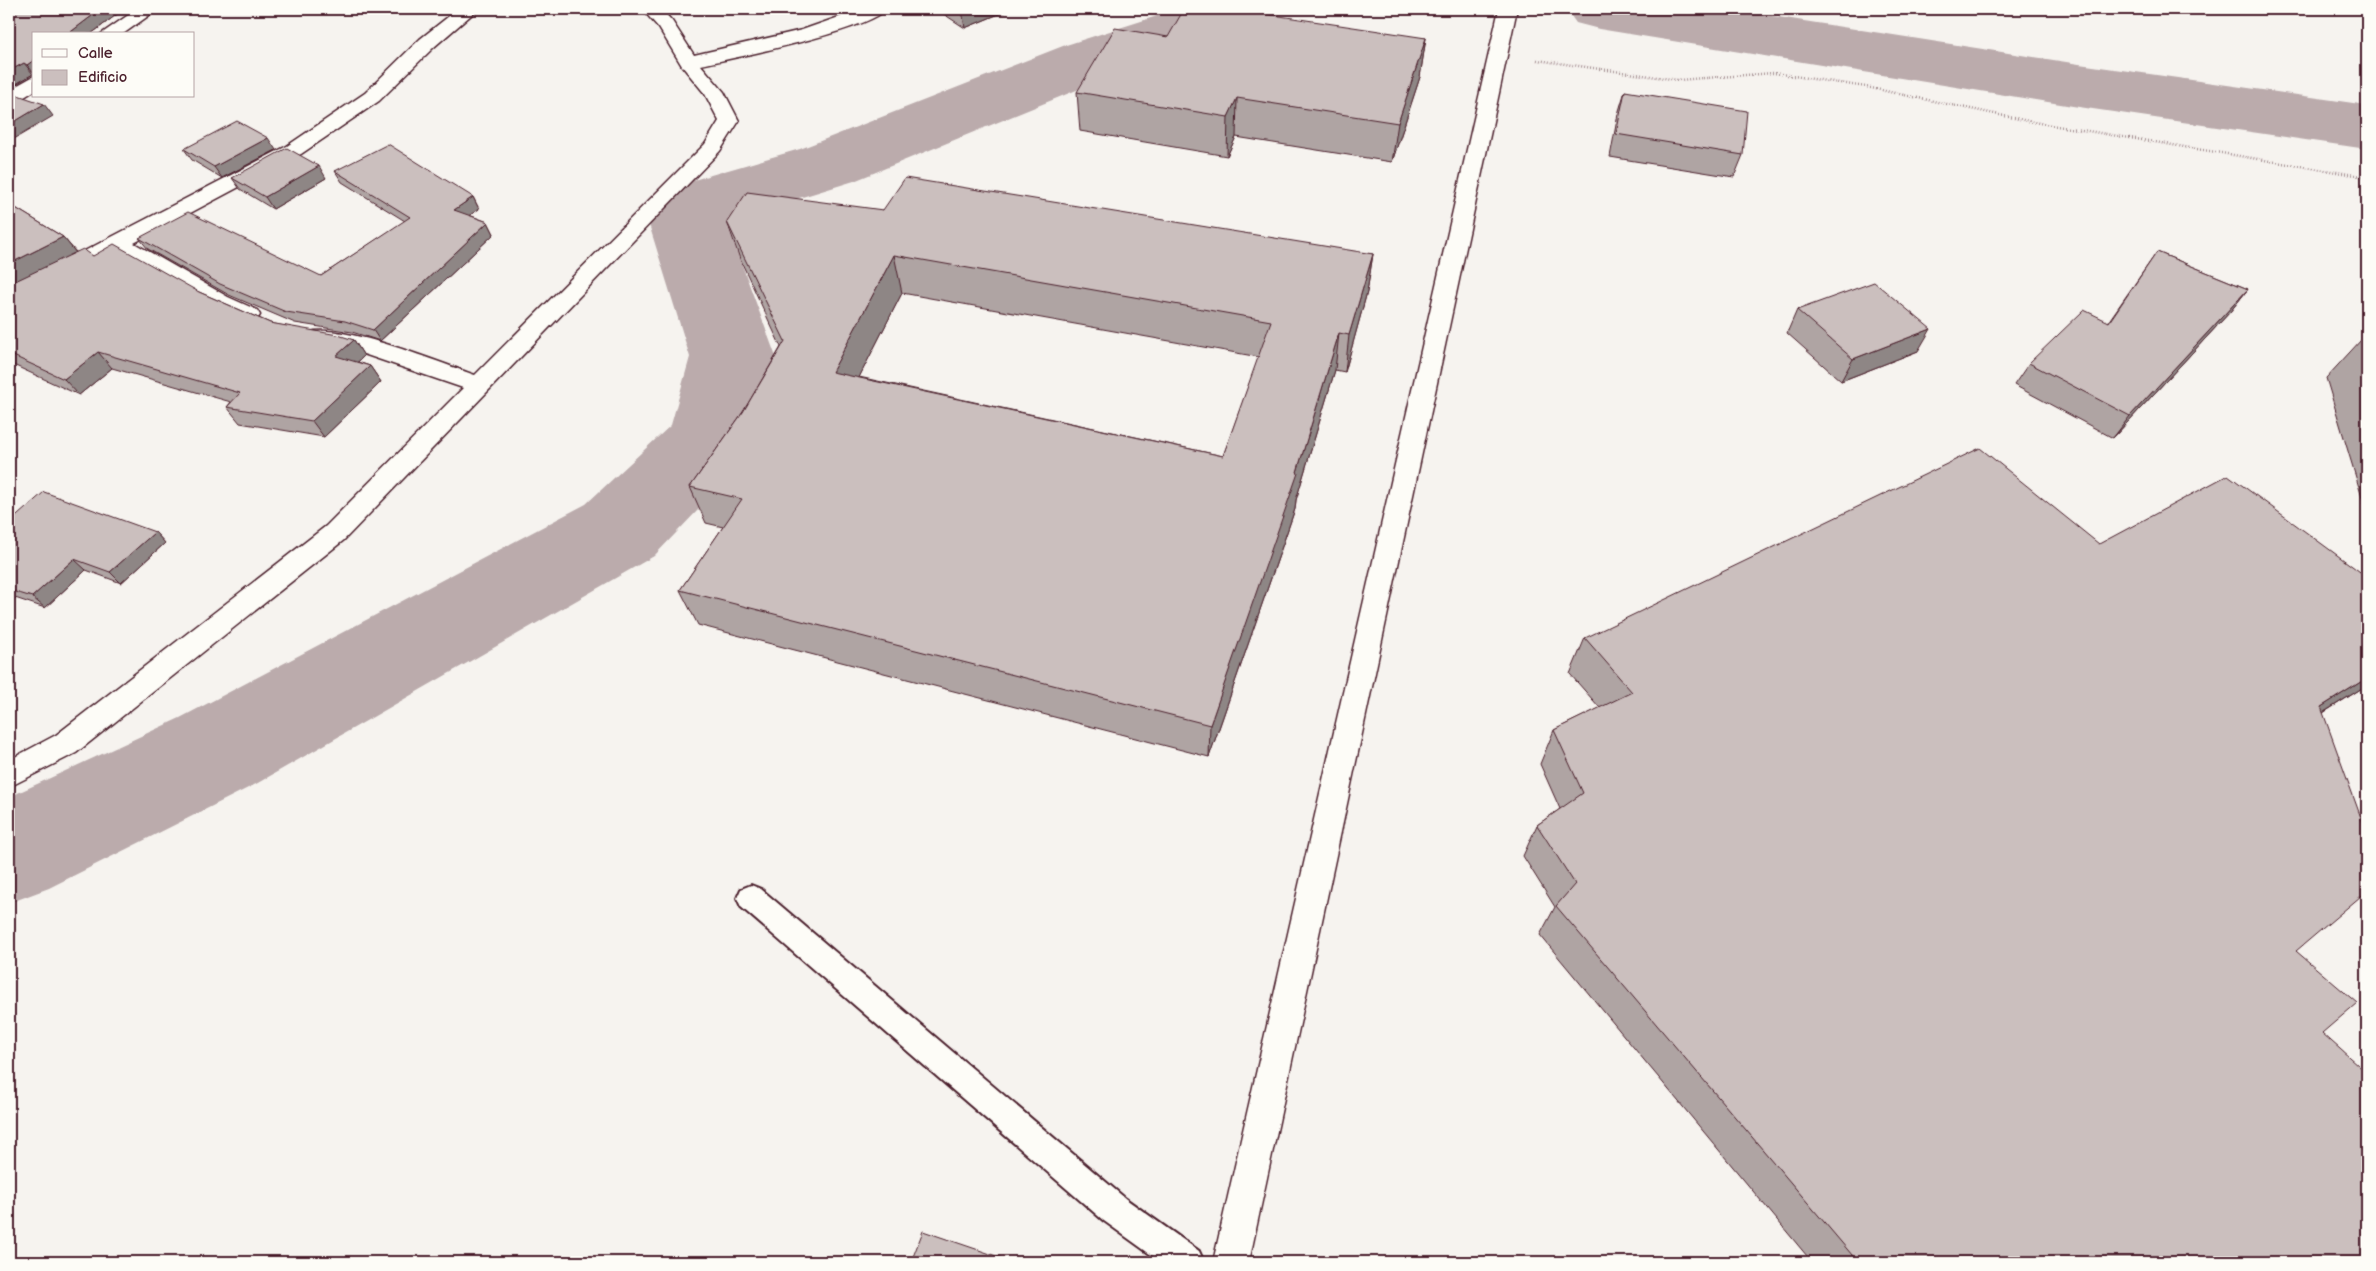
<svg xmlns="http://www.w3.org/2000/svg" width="2376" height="1271" font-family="'Balsamiq Sans',sans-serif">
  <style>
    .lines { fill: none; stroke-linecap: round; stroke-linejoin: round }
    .river { fill: #bbabac; fill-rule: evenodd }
    .service-casing { stroke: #4a1f2b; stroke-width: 4 }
    .minor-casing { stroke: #4a1f2b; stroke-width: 3 }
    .tertiary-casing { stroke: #4a1f2b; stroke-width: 3 }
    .path { stroke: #4a1f2b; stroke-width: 2.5; stroke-dasharray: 0.5 2.5; stroke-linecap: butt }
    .service { fill: #fdfcf7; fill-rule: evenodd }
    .minor { fill: #fdfcf7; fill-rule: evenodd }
    .tertiary { fill: #fdfcf7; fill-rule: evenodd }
    .wall { fill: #afa4a3; stroke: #4a1f2b; fill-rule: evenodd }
    .shaded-wall { fill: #8e8685; stroke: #4a1f2b }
    .building { fill: #cbbfbe; stroke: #4a1f2b; fill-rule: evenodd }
  </style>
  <rect width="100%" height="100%" fill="#f6f3ef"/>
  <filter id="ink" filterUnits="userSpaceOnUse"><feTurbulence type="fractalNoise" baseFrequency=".02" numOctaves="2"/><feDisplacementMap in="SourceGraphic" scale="10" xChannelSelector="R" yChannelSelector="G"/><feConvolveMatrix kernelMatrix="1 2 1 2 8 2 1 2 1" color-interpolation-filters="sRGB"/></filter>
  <g filter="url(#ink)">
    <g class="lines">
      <g class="river">
        <path d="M1179 9H1278L1268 23 1111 76 854 181 741 216 728 227 776 357 757 439 744 462 654 556 256 784 49 888 9 903V797L180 718 586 504 671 425 690 357 648 221 659 204 687 182 800 149 1063 46Z"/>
        <path d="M1566 9H1727L2079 64 2367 105V149L2079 107 1599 29 1576 23Z"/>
      </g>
      <g class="service-casing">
        <path id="service" d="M751 885 761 889 1126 1199 1199 1251 1204 1262H1161L1104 1221 741 907 737 898 741 889Z"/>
      </g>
      <g class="minor-casing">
        <g id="minor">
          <path d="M137 9H158L123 34H101Z"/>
          <path d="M458 9H478L434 47 379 101 301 154 134 243 228 297 257 310 260 315 257 320C255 321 252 322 250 322 231 323 139 265 117 252 103 259 89 271 73 267L70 262 73 257 287 146 365 93 420 39Z"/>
          <path d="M642 9H661L672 21 694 55 802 30 862 9H886C871 30 733 58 701 65L724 92 739 121 720 151 344 540 76 753 9 787V760L56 735 326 526 463 388 349 349 310 342 307 337 310 332C341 323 441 363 475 375L705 144 719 121 705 94 682 66 659 28Z"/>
          <path d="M34 76V91L16 102 9 104V90Z"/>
        </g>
      </g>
      <g class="tertiary-casing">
        <path id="tertiary" d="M1499 9H1517L1249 1262H1213Z"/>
      </g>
      <path class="path" d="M1537 60 1678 80 1774 73 1866 87 2033 122 2367 177"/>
      <use href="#service" class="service"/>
      <use href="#minor" class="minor"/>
      <use href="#tertiary" class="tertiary"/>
    </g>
    <g class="wall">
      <path d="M9 9H124L91 34H34V75L33 74 9 88Z"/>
      <path d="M936 9H1011L965 28Z"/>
      <path d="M1168 37 1426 38 1420 77 1392 162 1236 137 1227 156 1080 131 1077 92Z"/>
      <path d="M1625 91 1743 155 1734 177 1610 157 1618 114Z"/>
      <path d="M184 149 276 150 222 178 192 160Z"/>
      <path d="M335 171 473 197 479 209 469 215 488 222 494 234 380 341 352 332 295 323 229 295 148 249 139 238 321 276 405 221 342 182Z"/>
      <path d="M232 178H326L273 209 240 189Z"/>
      <path d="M9 204 63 237 76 252 93 256 199 292 270 323 354 340 364 356 358 362 370 366 381 382 324 437 240 423 227 407 231 402 112 368 79 395 9 363Z"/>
      <path d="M883 210 1373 254 1367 292 1345 372 1335 370 1296 500 1295 509 1209 757 698 625 680 590 723 527 706 523 690 487 743 412 781 347 740 259 727 222ZM902 293 1259 357 1223 456 859 377Z"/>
      <path d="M2157 252 2248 289 2230 312 2113 438 2014 385 2029 363 2108 322Z"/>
      <path d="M1797 310 1918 351 1841 381 1787 333Z"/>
      <path d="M2362 339 2367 340V514L2326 378Z"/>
      <path d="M9 523 155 532 165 543 121 583 86 570 45 608 9 596Z"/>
      <path d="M2099 544 2367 685 2323 713 2296 951 2322 1033 2367 1262H1812L1540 935 1555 907 1523 856 1537 825 1560 809 1540 764 1554 730 1600 708 1570 674 1585 638Z"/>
    </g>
    <g class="shaded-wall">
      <path d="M101 9H124L91 34H68Z"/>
      <path d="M965 9H1011L965 28 962 10Z"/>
      <path d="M1426 38 1420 77 1392 162 1398 123Z"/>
      <path d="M34 60V73L27 65Z"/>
      <path d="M24 63 33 74 9 88V71Z"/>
      <path d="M1237 98 1236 137 1227 156 1228 117Z"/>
      <path d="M44 104 53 116 9 142V125Z"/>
      <path d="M268 138 276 150 222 178 214 167Z"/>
      <path d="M319 166 326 178 273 209 265 197Z"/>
      <path d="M473 197 479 209 461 221 454 210Z"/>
      <path d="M488 222 494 234 380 341 373 330Z"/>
      <path d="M63 237 77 254 9 287V264Z"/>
      <path d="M1373 254 1367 292 1345 372 1349 335Z"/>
      <path d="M894 255 902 293 843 409 832 372Z"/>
      <path d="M2248 289 2230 312 2113 438 2130 416Z"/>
      <path d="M1931 329 1918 351 1841 381 1853 359Z"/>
      <path d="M1339 333 1335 370 1296 500 1295 509 1209 757 1210 725 1297 472Z"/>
      <path d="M354 340 364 356 347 372 336 356Z"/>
      <path d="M98 352 112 368 79 395 64 379Z"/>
      <path d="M370 366 381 382 324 437 312 421Z"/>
      <path d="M155 532 165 543 121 583 110 572Z"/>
      <path d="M74 559 86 570 45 608 32 597Z"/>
      <path d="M2367 678V685L2278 741 2321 707Z"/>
    </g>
    <g class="building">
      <path d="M9 9H101L68 34H34V60L27 65 24 63 9 71Z"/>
      <path d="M1184 9H1233L1426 38 1398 123 1237 98 1228 117 1077 92 1115 28 1168 37Z"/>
      <path d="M1625 91 1747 111 1743 155 1616 134Z"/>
      <path d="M9 92 44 104 9 125Z"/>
      <path d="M237 121 268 138 214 167 184 149Z"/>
      <path d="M388 144 473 197 454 210 488 222 373 330 345 321 286 312 220 284 139 238 188 212 321 276 410 217 335 171Z"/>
      <path d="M287 148 319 166 265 197 232 178Z"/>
      <path d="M905 178 1373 254 1349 335 1339 333 1297 472 1298 473 1210 725 680 590 742 499 690 487 743 412 785 341 727 222 747 192 883 210ZM894 255 1271 321 1223 456 832 372Z"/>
      <path d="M9 204 63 237 9 264Z"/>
      <path d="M114 244 199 292 270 323 338 335 354 340 336 356 370 366 312 421 227 407 240 393 98 352 64 379 9 354V284L83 249 93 256Z"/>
      <path d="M2157 252 2248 289 2130 416 2029 363 2084 310 2109 322Z"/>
      <path d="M1874 282 1931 329 1853 359 1797 310Z"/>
      <path d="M2362 339 2367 340V354Z"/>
      <path d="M1980 448 2099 544 2228 475 2367 577V678L2321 707 2364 826H2367V891L2296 951 2357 1003 2322 1033 2367 1073V1262H1858L1556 906 1575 884 1537 825 1583 793 1554 730 1632 692 1585 638Z"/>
      <path d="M44 492 155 532 110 572 74 559 32 597 9 590V523Z"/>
      <path d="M923 1231 1014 1262H911Z"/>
    </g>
  </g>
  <rect width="2376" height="1271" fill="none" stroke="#fdfcf7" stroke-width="30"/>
  <rect x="15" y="15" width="2346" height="1241" fill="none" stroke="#4a1f2b" stroke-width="2" filter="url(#ink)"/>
  <rect x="32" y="32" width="162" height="65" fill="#fdfcf7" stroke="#b5a4a5"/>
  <rect x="42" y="49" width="25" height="8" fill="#fdfcf7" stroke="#b5a4a5"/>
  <text x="78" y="58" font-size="15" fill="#4a1f2b">Calle</text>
  <rect x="42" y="70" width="25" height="15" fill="#cbbfbe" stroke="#b5a4a5"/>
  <text x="78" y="82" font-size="15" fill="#4a1f2b">Edificio</text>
</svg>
